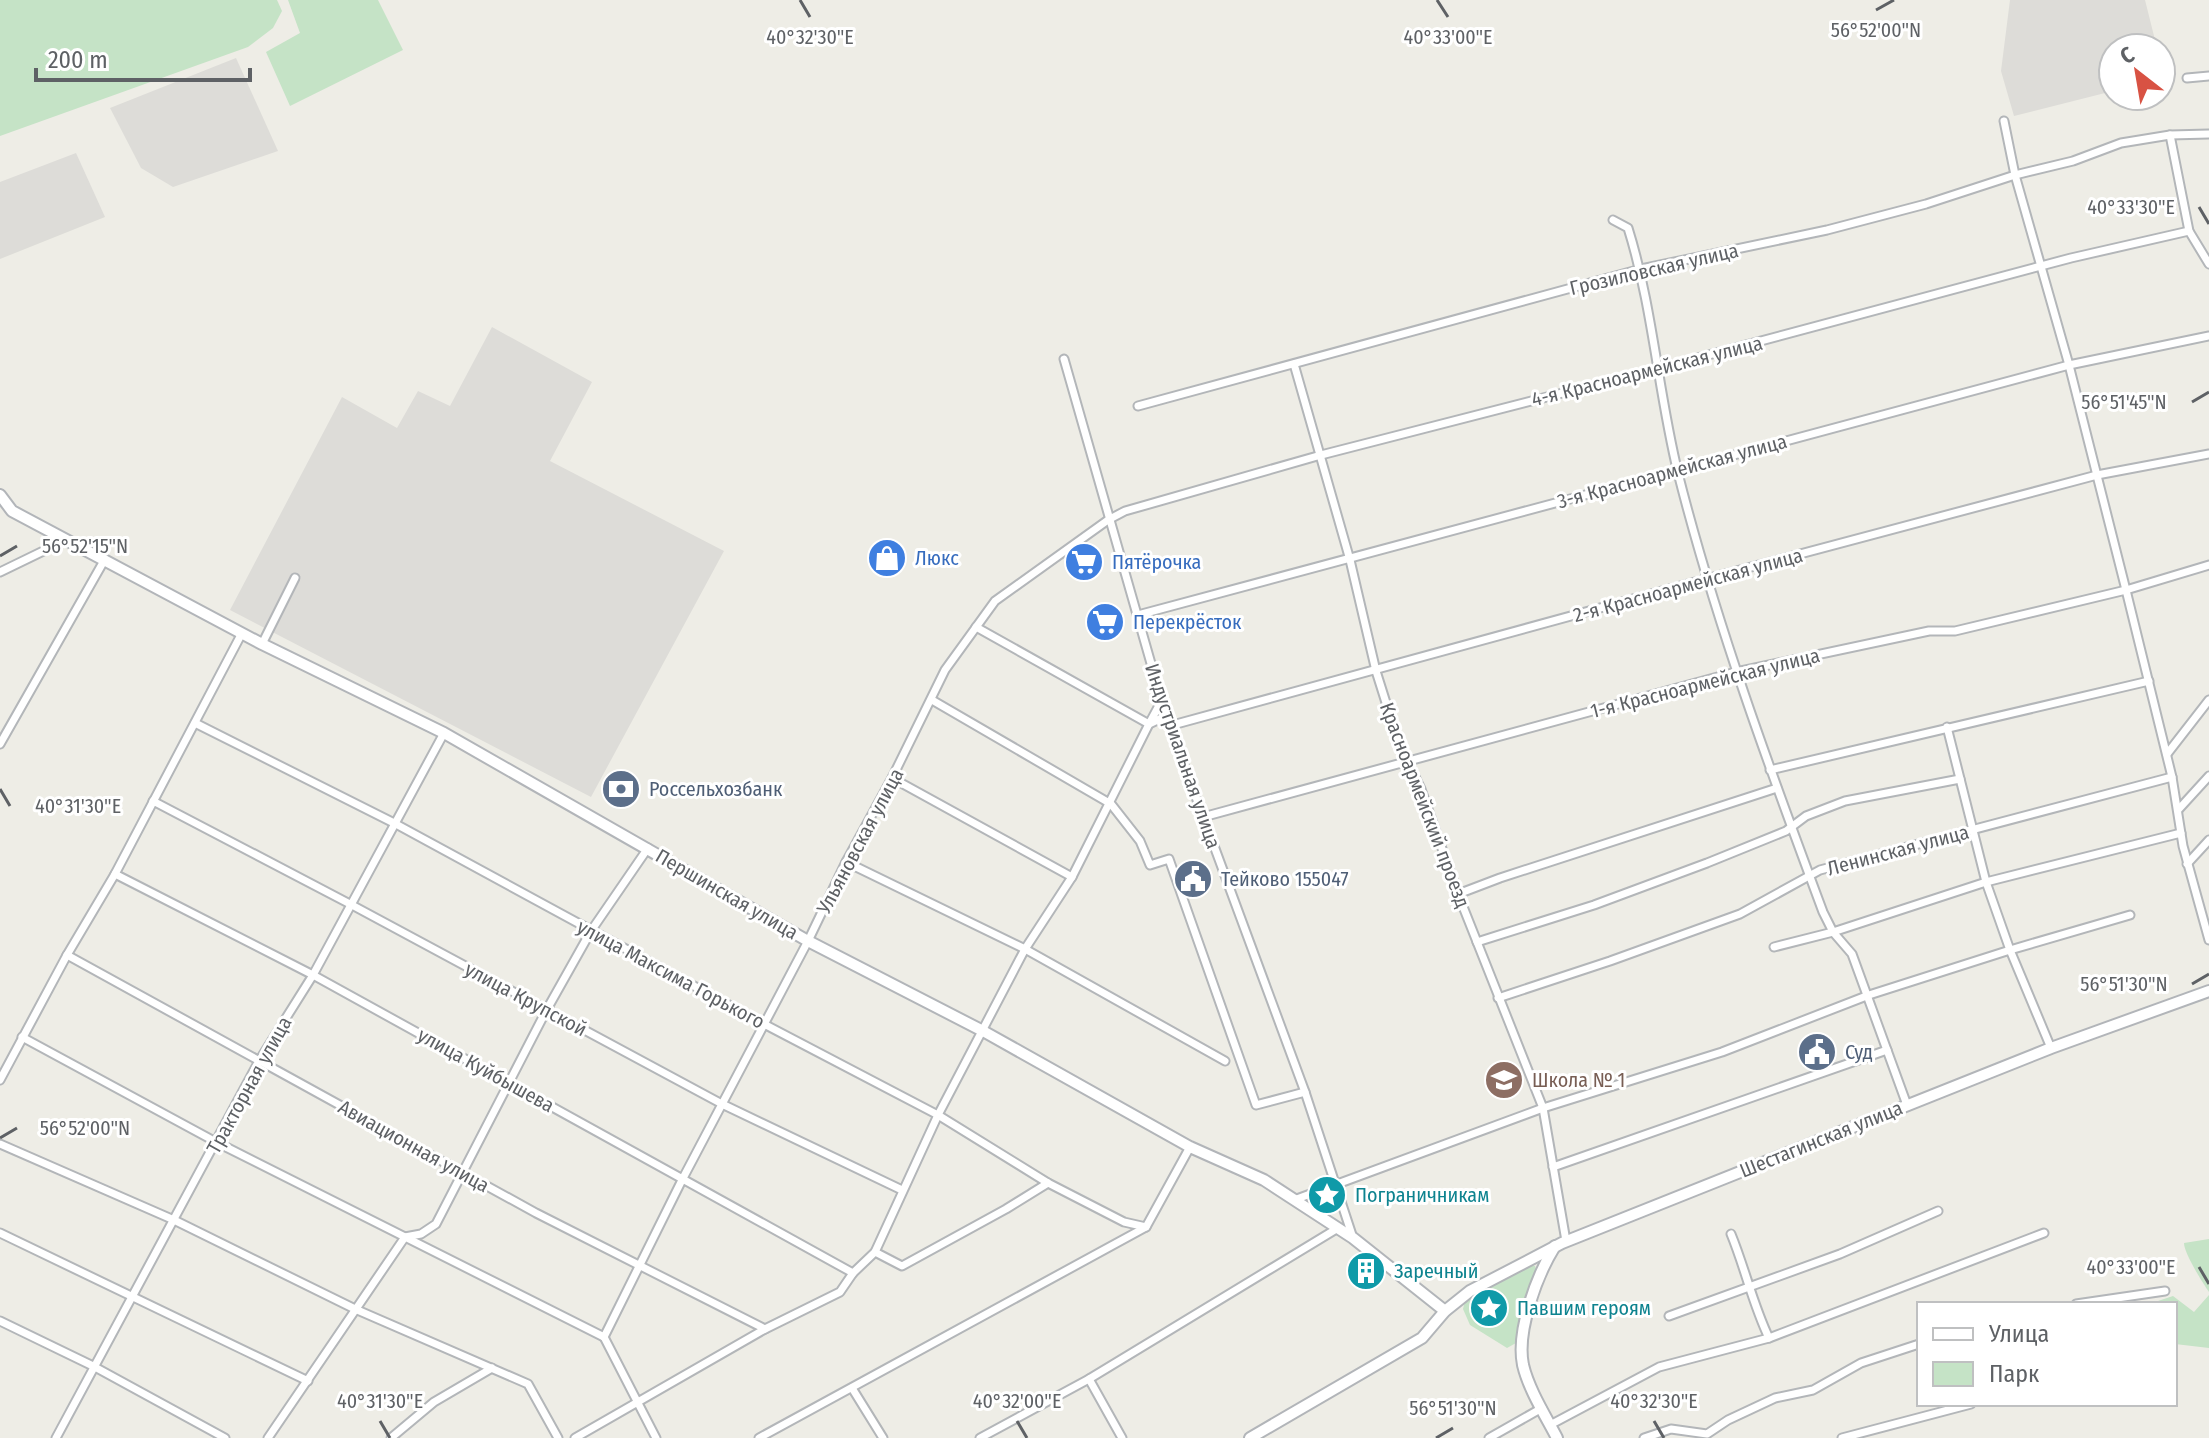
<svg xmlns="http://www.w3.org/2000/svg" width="2209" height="1438" font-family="'Fira Sans Condensed',sans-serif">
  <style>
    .industrial { fill: #dddcd8 }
    .green { fill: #c5e3c6 }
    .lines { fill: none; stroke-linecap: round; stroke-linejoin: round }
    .street-casing { stroke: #b3b6b9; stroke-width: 11 }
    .secondary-casing { stroke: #b2b5b9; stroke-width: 14 }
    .street { stroke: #fff; stroke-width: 7 }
    .secondary { stroke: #fff; stroke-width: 10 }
    .ticks { fill: none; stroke: #5e6165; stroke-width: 3 }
    .labels { text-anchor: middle; stroke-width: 6; stroke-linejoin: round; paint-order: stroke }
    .street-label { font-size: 20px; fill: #5e6165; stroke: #fff }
    .shop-label { font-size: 20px; fill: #366cbe; stroke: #fff; text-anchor: start }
    .service-label { font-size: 20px; fill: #4e5e75; stroke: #fff; text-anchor: start }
    .education-label { font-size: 20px; fill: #785e54; stroke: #fff; text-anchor: start }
    .culture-label { font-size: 20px; fill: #0d838f; stroke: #fff; text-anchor: start }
    .ticks-label { font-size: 20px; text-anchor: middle; fill: #5e6165; stroke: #fff; stroke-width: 6; stroke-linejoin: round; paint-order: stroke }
  </style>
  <rect width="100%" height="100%" fill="#eeede6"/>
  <g class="industrial">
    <path d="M2010 0H2145L2157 48H2113V91L2014 116 2001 71Z"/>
    <path d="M236 58 278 151 173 187 141 168 110 108Z"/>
    <path d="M76 153 105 217 0 259V182Z"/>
    <path d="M492 327 592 382 550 461 724 551 591 797 230 610 342 397 397 428 418 391 450 406Z"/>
  </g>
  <g class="green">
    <path d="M0 0H277L282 11 273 28 248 47 0 136Z"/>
    <path d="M288 0H378L403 50 290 106 266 52 300 33Z"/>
    <path d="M2209 1239V1292C2202 1282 2184 1253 2184 1243Z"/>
    <path d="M1528 1265 1535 1266 1538 1274 1516 1343 1507 1348 1470 1325 1463 1309 1465 1301Z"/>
    <path d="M2209 1295V1348L2175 1344V1304L2155 1302 2173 1296 2194 1312Z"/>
  </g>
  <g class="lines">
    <g class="street-casing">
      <g id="street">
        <path d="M2187 78 2209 76"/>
        <path d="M2004 121 2015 175 2069 365 2126 590 2172 777 2183 846 2209 940"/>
        <path d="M2170 135 2189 231 2209 264"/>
        <path d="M1613 220 1628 228C1653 308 1658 392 1678 473 1716 623 1769 767 1823 912L1833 932 1852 954 1907 1105"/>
        <path d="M1064 359 1166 716 1305 1092 1353 1238"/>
        <path d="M1294 364 1350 560 1376 671 1399 744 1421 789 1458 894 1543 1108 1566 1241"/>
        <path d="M1138 406 1641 269 1827 230 1926 204 2015 175 2073 161 2121 143 2170 135 2209 134"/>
        <path d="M0 572 66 540"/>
        <path d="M1138 615 2069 365 2209 336"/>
        <path d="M976 627 1149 724 1162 700"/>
        <path d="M262 644 295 578"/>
        <path d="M932 700 1111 804 1140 841 1150 865 1169 859 1256 1105 1305 1092"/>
        <path d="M195 723 394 823 764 1024 938 1115 1048 1183 1124 1222 1146 1227"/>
        <path d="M1169 726 1706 579 2097 475 2209 454"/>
        <path d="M1947 727 1986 882 2010 950 2051 1048"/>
        <path d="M0 744 105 559"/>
        <path d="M2167 754 2209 700"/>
        <path d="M1770 770 2149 681"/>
        <path d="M892 778 1072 877"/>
        <path d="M153 801 350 904 722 1104 902 1190"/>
        <path d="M2178 810 2209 776"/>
        <path d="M1203 817 1736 672 1929 631H1955L2126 590 2209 565"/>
        <path d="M846 862 1025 949 1225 1061"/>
        <path d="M2187 864 2209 840"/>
        <path d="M115 874 313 975 853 1273"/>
        <path d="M1458 894 1500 878 1777 788"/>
        <path d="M1477 942 1594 905 1707 863 1786 831 1806 816 1845 801 1960 779"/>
        <path d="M1774 947 1833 932 1986 882 2181 833"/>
        <path d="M67 955 536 1213 765 1329"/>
        <path d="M1498 998 1610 961 1740 914 1820 870 2172 777"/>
        <path d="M22 1037 216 1142 604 1337"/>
        <path d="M0 1080 67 955 115 874 242 633"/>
        <path d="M0 1144 174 1220 355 1309 528 1384 558 1438"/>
        <path d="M1553 1167 1887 1050"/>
        <path d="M1294 1200 1543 1108 1722 1052 1869 995 2010 950 2130 915"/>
        <path d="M0 1233 308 1381"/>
        <path d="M1731 1234C1745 1268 1753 1305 1769 1338"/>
        <path d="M875 1252 902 1266 1006 1209 1048 1183"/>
        <path d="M2076 1304 2165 1291"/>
        <path d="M1669 1316 1840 1254 1938 1211"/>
        <path d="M0 1321 93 1366 225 1438"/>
        <path d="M604 1337 682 1180 808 941 846 862 892 778 945 670 995 601 1108 520 1125 511 1321 455 1656 369 2071 258 2189 231"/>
        <path d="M604 1337 656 1438"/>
        <path d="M1089 1379 1122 1438"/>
        <path d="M852 1388 883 1438"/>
        <path d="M1550 1425 1659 1367 1769 1338 2044 1233"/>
        <path d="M56 1438 259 1061 313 975 444 733"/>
        <path d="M268 1438 405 1237 421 1234 436 1224 546 1011 591 931 648 848"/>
        <path d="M391 1438 434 1402 492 1368"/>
        <path d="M575 1438 765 1329 840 1292 853 1273 875 1252 938 1115 1025 949 1072 877 1149 724 1166 716"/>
        <path d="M759 1438 1146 1227 1190 1147"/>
        <path d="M980 1438 1089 1379 1338 1228"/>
        <path d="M1489 1438 1542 1408"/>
        <path d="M1644 1438 1671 1429 1707 1434 1728 1420 1775 1398 1813 1390 1861 1363 1919 1344"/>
        <path d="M1842 1438 1971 1404"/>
      </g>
    </g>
    <g class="secondary-casing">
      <g id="secondary">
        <path d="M0 495 12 511 262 644 444 733 808 941 983 1031 1190 1147 1264 1180 1353 1238 1445 1311"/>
        <path d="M1555 1246C1537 1275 1516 1331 1523 1365 1529 1390 1545 1415 1557 1438"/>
        <path d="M1250 1438 1422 1338 1445 1311 1470 1291 1562 1243 2051 1048 2209 991"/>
      </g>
    </g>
    <use href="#street" class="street"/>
    <use href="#secondary" class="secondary"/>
  </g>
  <path class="ticks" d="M800 0 810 17M1437 0 1448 17M1876 10 1894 0M2199 207 2209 224M2192 402 2209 392M0 556 17 546M0 789 10 806M2192 984 2209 974M0 1138 17 1128M2199 1267 2209 1284M380 1421 390 1438M1017 1421 1027 1438M1654 1421 1664 1438M1436 1438 1453 1428"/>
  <defs>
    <g id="shop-disc" transform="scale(2)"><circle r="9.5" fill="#3f7fe0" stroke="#fff"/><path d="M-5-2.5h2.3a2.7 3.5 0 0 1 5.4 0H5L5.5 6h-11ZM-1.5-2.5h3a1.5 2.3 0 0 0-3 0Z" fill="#fff"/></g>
    <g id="supermarket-disc" transform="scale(2)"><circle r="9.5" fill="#3f7fe0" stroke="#fff"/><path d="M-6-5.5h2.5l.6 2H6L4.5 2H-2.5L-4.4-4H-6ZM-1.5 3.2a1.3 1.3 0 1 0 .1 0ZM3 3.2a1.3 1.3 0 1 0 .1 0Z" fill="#fff"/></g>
    <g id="bank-disc" transform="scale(2)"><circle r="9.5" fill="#5c6f8a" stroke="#fff"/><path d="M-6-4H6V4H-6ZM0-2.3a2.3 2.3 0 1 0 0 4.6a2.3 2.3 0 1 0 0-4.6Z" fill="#fff"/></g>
    <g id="civic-disc" transform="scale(2)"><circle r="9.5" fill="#5c6f8a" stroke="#fff"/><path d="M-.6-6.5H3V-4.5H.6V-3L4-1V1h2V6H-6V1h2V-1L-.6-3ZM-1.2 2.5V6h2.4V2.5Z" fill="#fff"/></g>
    <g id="school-disc" transform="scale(2)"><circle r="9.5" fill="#8d6e63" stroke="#fff"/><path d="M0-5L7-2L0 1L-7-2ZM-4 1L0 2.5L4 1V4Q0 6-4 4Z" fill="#fff"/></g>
    <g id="sight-disc" transform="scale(2)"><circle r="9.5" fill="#0f9aa8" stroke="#fff"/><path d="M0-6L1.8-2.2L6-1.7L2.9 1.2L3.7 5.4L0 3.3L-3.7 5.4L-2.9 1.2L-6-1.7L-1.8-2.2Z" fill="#fff"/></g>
    <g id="building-disc" transform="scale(2)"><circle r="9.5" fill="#0f9aa8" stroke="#fff"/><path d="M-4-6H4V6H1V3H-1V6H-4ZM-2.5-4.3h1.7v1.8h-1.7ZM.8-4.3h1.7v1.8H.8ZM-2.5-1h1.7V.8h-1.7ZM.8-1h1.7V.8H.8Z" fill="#fff"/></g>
  </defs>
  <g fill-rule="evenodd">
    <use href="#shop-disc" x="887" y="558"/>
    <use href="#supermarket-disc" x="1084" y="562"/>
    <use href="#supermarket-disc" x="1105" y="622"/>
    <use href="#bank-disc" x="621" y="789"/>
    <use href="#civic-disc" x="1193" y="879"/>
    <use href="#civic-disc" x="1817" y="1052"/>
    <use href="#school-disc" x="1504" y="1080"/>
    <use href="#sight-disc" x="1327" y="1195"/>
    <use href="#building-disc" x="1366" y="1271"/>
    <use href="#sight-disc" x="1489" y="1308"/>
  </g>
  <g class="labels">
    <g class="street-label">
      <text transform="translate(1654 269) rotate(-13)" y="7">Грозиловская улица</text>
      <text transform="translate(1647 371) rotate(-14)" y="7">4-я Красноармейская улица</text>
      <text transform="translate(1672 471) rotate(-15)" y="7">3-я Красноармейская улица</text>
      <text transform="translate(1688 585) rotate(-15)" y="7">2-я Красноармейская улица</text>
      <text transform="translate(1705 683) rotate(-14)" y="7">1-я Красноармейская улица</text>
      <text transform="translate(1183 756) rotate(71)" y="7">Индустриальная улица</text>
      <text transform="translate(1425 805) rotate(69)" y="7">Красноармейский проезд</text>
      <text transform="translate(860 841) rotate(-62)" y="7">Ульяновская улица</text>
      <text transform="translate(1898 850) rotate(-15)" y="7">Ленинская улица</text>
      <text transform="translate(727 894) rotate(30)" y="7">Першинская улица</text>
      <text transform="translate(671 974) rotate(28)" y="7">улица Максима Горького</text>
      <text transform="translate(526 999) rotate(28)" y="7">улица Крупской</text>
      <text transform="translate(486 1070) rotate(29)" y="7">улица Куйбышева</text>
      <text transform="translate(249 1085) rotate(-61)" y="7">Тракторная улица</text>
      <text transform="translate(1821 1139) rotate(-22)" y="7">Шестагинская улица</text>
      <text transform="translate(414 1146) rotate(29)" y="7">Авиационная улица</text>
    </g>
    <g class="shop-label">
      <text x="915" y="565">Люкс</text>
      <text x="1112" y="569">Пятёрочка</text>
      <text x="1133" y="629">Перекрёсток</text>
    </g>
    <g class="service-label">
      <text x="649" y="796">Россельхозбанк</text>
      <text x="1221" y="886">Тейково 155047</text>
      <text x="1845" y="1059">Суд</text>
    </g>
    <g class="education-label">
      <text x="1532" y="1087">Школа № 1</text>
    </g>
    <g class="culture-label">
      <text x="1355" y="1202">Пограничникам</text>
      <text x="1394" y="1278">Заречный</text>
      <text x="1517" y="1315">Павшим героям</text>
    </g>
  </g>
  <g class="ticks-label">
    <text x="1876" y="37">56°52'00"N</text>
    <text x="1448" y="44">40°33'00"E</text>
    <text x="810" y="44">40°32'30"E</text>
    <text x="2131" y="214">40°33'30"E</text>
    <text x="2124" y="409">56°51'45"N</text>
    <text x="85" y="553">56°52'15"N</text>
    <text x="78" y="813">40°31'30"E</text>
    <text x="2124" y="991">56°51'30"N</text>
    <text x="85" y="1135">56°52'00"N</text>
    <text x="2131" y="1274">40°33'00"E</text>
    <text x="380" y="1408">40°31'30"E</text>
    <text x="1017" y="1408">40°32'00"E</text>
    <text x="1654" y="1408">40°32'30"E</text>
    <text x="1453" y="1415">56°51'30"N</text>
  </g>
  <rect x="1917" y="1302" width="260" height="104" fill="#ffffff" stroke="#bfc0c1" stroke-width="2"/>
  <rect x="1933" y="1328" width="40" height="12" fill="#ffffff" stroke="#bfc0c1" stroke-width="2"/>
  <text x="1989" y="1342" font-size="24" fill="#5e6165">Улица</text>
  <rect x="1933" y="1362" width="40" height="24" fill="#c5e3c6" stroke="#bfc0c1" stroke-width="2"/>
  <text x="1989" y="1382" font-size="24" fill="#5e6165">Парк</text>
  <g transform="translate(2137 72) rotate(329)"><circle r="38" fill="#ffffff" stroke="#bfc0c1" stroke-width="2"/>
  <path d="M0-6L14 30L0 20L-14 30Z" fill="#d85243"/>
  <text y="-12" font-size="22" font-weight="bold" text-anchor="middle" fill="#5e6165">С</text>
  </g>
  <path d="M36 68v12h214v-12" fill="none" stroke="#5e6165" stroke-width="4"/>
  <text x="48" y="68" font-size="24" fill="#5e6165" stroke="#ffffff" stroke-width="6" paint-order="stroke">200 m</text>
</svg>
